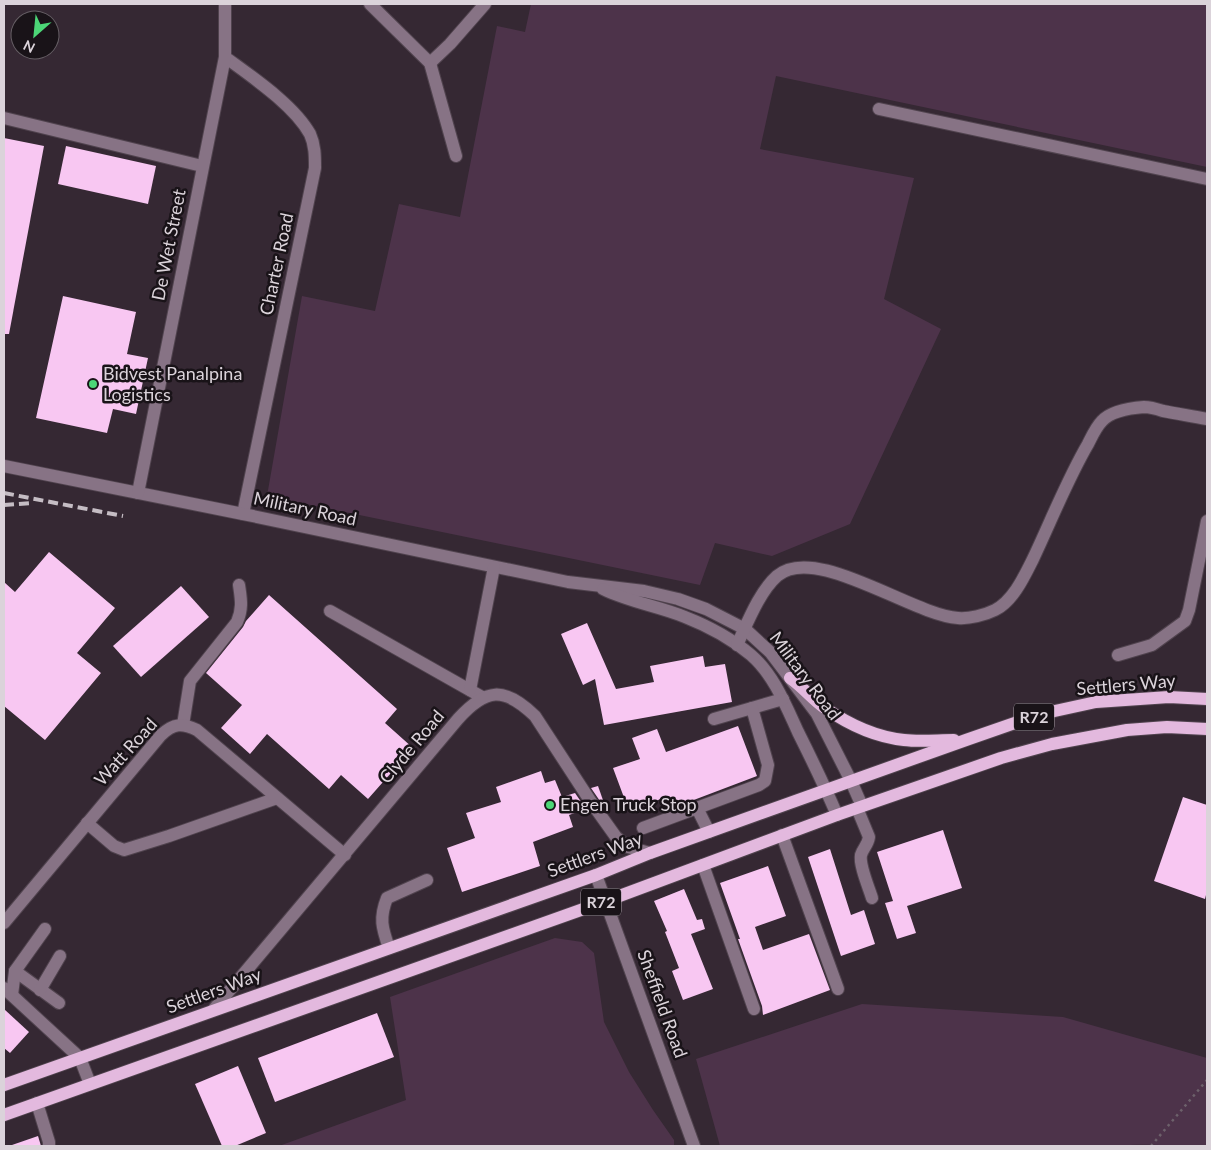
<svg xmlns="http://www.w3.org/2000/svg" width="1211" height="1150" font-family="Lato,sans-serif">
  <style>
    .green { fill: #4d334a }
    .building { fill: #f8c7f2 }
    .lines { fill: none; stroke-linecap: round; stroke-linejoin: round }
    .minor-casing { stroke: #50434e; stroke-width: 14 }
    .major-casing { stroke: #50434e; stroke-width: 14 }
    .path { stroke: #6d616b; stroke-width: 2.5; stroke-dasharray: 2.5 4; stroke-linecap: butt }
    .minor { stroke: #877385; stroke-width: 12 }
    .major { stroke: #e3b9de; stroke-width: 12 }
    .rail { stroke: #c5bdc4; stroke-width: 4; stroke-dasharray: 10 5; stroke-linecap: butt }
    .poi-dot { fill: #4cd677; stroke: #191318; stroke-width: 2 }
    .labels { text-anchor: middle; stroke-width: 5; stroke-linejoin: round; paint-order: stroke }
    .shield { fill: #191318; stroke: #a199a0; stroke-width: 1 }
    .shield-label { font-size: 16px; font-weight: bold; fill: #dbd3da }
    .street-label { font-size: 18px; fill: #dbd3da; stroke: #191318 }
    .poi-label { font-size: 18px; fill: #dbd3da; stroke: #191318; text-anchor: start }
  </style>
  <rect width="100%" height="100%" fill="#352833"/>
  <g class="green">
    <path d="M531 4H1207V167L776 76 760 149 914 178 884 299 941 329 850 524 772 556 715 543 700 585 267 496 302 296 375 311 399 204 460 217 497 26 525 32Z"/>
    <path d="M555 938 582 942 594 953 604 1022 629 1072 653 1110 674 1140V1146H279L406 1100 390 997Z"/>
    <path d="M862 1004 1063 1017 1207 1058V1146C1176 1146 1145 1143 1114 1146H720L696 1059Z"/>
  </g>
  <g class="building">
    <path d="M4 138 44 146 9 334H4Z"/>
    <path d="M66 146 156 166 148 204 58 184Z"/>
    <path d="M63 296 136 312 127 354 148 358 136 414 113 409 107 433 36 418Z"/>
    <path d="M49 552 115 608 77 653 101 673 45 740 4 706V582L15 592Z"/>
    <path d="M181 586 209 617 141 677 113 646Z"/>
    <path d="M269 595 397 709 385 723 413 748 368 799 341 775 329 789 267 734 250 754 221 728 242 705 206 673 243 627 246 621Z"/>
    <path d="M587 623 616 689 654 682 650 666 703 656 705 667 725 664 732 702 604 725 595 679 583 685 561 634Z"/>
    <path d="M738 726 757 776 670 809 666 797 629 811 613 768 640 759 632 738 657 729 666 752Z"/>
    <path d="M541 771 545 783 555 780 562 797 575 793 586 809 569 815 573 827 533 842 540 866 462 892 447 848 475 838 466 813 501 802 496 787Z"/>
    <path d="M598 786 604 803 602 804 591 788Z"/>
    <path d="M1183 797 1207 805V891L1205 899 1154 881Z"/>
    <path d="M943 830 962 888 907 906 916 933 897 939 885 903 893 901 877 852Z"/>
    <path d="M830 849 851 915 864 910 875 944 841 956 808 857Z"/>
    <path d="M768 866 786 916 755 927 763 950 809 934 830 990 763 1015 762 1006 738 939H740L720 883Z"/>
    <path d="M684 889 697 920 702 919 705 929 691 934 713 989 683 1000 672 971 679 968 665 932 667 931 654 901Z"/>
    <path d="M4 1009 29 1032 10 1053 4 1048Z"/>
    <path d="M377 1013 394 1057 275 1102 258 1058Z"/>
    <path d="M238 1066 266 1133 235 1146H222L195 1084Z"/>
    <path d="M38 1136 41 1146H13L12 1145Z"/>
  </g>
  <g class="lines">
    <g class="minor-casing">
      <g id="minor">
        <path d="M370 4 430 63 456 156"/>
        <path d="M225 57C252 77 294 105 310 134 315 145 315 156 315 168L243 514"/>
        <path d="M430 63 450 44 485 4"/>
        <path d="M879 109 1207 179"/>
        <path d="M4 118 202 166"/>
        <path d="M4 466 243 514 568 582 644 591 678 599 706 609 745 629 770 652 817 714 851 781 862 806"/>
        <path d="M138 493 225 57V4"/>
        <path d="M603 589C629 602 658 606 685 617 708 626 732 639 751 655 774 675 786 706 798 732 812 760 825 787 837 815"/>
        <path d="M330 611 482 697"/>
        <path d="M737 645C747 624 759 592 777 576 815 543 912 615 958 618 969 619 985 615 995 610 1013 601 1024 577 1033 559 1051 521 1067 480 1088 444 1092 436 1096 427 1102 421 1111 411 1131 408 1144 407 1150 407 1157 409 1163 411 1178 414 1192 416 1207 419"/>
        <path d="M1118 655 1152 645 1185 621 1189 610 1207 521"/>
        <path d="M470 690 494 567"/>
        <path d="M714 719 783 699"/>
        <path d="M183 725 190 681 237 622C243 608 241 599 239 585"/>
        <path d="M697 808 709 832"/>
        <path d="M857 808 869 837C868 845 863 848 861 855 859 865 869 888 872 898"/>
        <path d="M87 823 114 846 124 850 169 836 277 798"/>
        <path d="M643 828 759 785 765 781 768 765 752 708"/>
        <path d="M782 835 838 989"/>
        <path d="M703 865 754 1009"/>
        <path d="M596 875 694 1146"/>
        <path d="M4 923 161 735C174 723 182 723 197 730L345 855"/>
        <path d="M389 948C382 928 379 918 387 898L427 880"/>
        <path d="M15 971 59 1003"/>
        <path d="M4 988 80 1058 90 1084"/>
        <path d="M40 990 60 956"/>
        <path d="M12 995 15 971 45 929"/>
        <path d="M214 1009 458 719C486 688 504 686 535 716L591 802 616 837 628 847 650 853"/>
        <path d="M37 1103 49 1142V1146"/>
      </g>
    </g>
    <g class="major-casing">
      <g id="major">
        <path d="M790 678C803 687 813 700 825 708 848 724 876 737 904 740 920 742 938 740 954 740"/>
        <path d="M4 1085 596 875 650 853 966 740 1041 714 1096 702 1169 697 1207 699"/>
        <path d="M4 1115 606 901 837 815 1001 758 1052 744 1127 730 1167 727 1207 729"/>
      </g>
    </g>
    <path class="path" d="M1151 1146 1207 1080"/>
    <use href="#minor" class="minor"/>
    <use href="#major" class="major"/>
    <g class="rail">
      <path d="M4 493 123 516"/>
      <path d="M4 505 32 503"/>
    </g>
  </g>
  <g class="poi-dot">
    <circle cx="93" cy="384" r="5"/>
    <circle cx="550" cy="805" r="5"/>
  </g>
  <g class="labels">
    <g class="shield">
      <rect x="1014" y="703.5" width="40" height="27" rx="4"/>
      <rect x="581" y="888.5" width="40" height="27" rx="4"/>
    </g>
    <g class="shield-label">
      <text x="1034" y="723">R72</text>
      <text x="601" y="908">R72</text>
    </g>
    <g class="street-label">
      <text transform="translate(169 245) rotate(-79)" y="6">De Wet Street</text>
      <text transform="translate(277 264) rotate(-78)" y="6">Charter Road</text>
      <text transform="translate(305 509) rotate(12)" y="6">Military Road</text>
      <text transform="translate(805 676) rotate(53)" y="6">Military Road</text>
      <text transform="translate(1126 685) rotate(-5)" y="6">Settlers Way</text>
      <text transform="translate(412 747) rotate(-50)" y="6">Clyde Road</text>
      <text transform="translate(126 752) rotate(-48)" y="6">Watt Road</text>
      <text transform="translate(595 855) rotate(-20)" y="6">Settlers Way</text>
      <text transform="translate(214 991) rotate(-20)" y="6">Settlers Way</text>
      <text transform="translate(662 1004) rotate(70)" y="6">Sheffield Road</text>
    </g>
    <g class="poi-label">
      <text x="103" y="380">Bidvest Panalpina<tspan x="103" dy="21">Logistics</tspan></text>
      <text x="560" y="811">Engen Truck Stop</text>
    </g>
  </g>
  <rect width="1211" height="1150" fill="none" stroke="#dbd3da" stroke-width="10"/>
  <g transform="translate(35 35) rotate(207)"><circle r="24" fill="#191318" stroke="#676066"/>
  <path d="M0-4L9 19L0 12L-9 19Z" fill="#4cd677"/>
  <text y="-8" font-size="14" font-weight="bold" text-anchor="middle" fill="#dbd3da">N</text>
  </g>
</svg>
